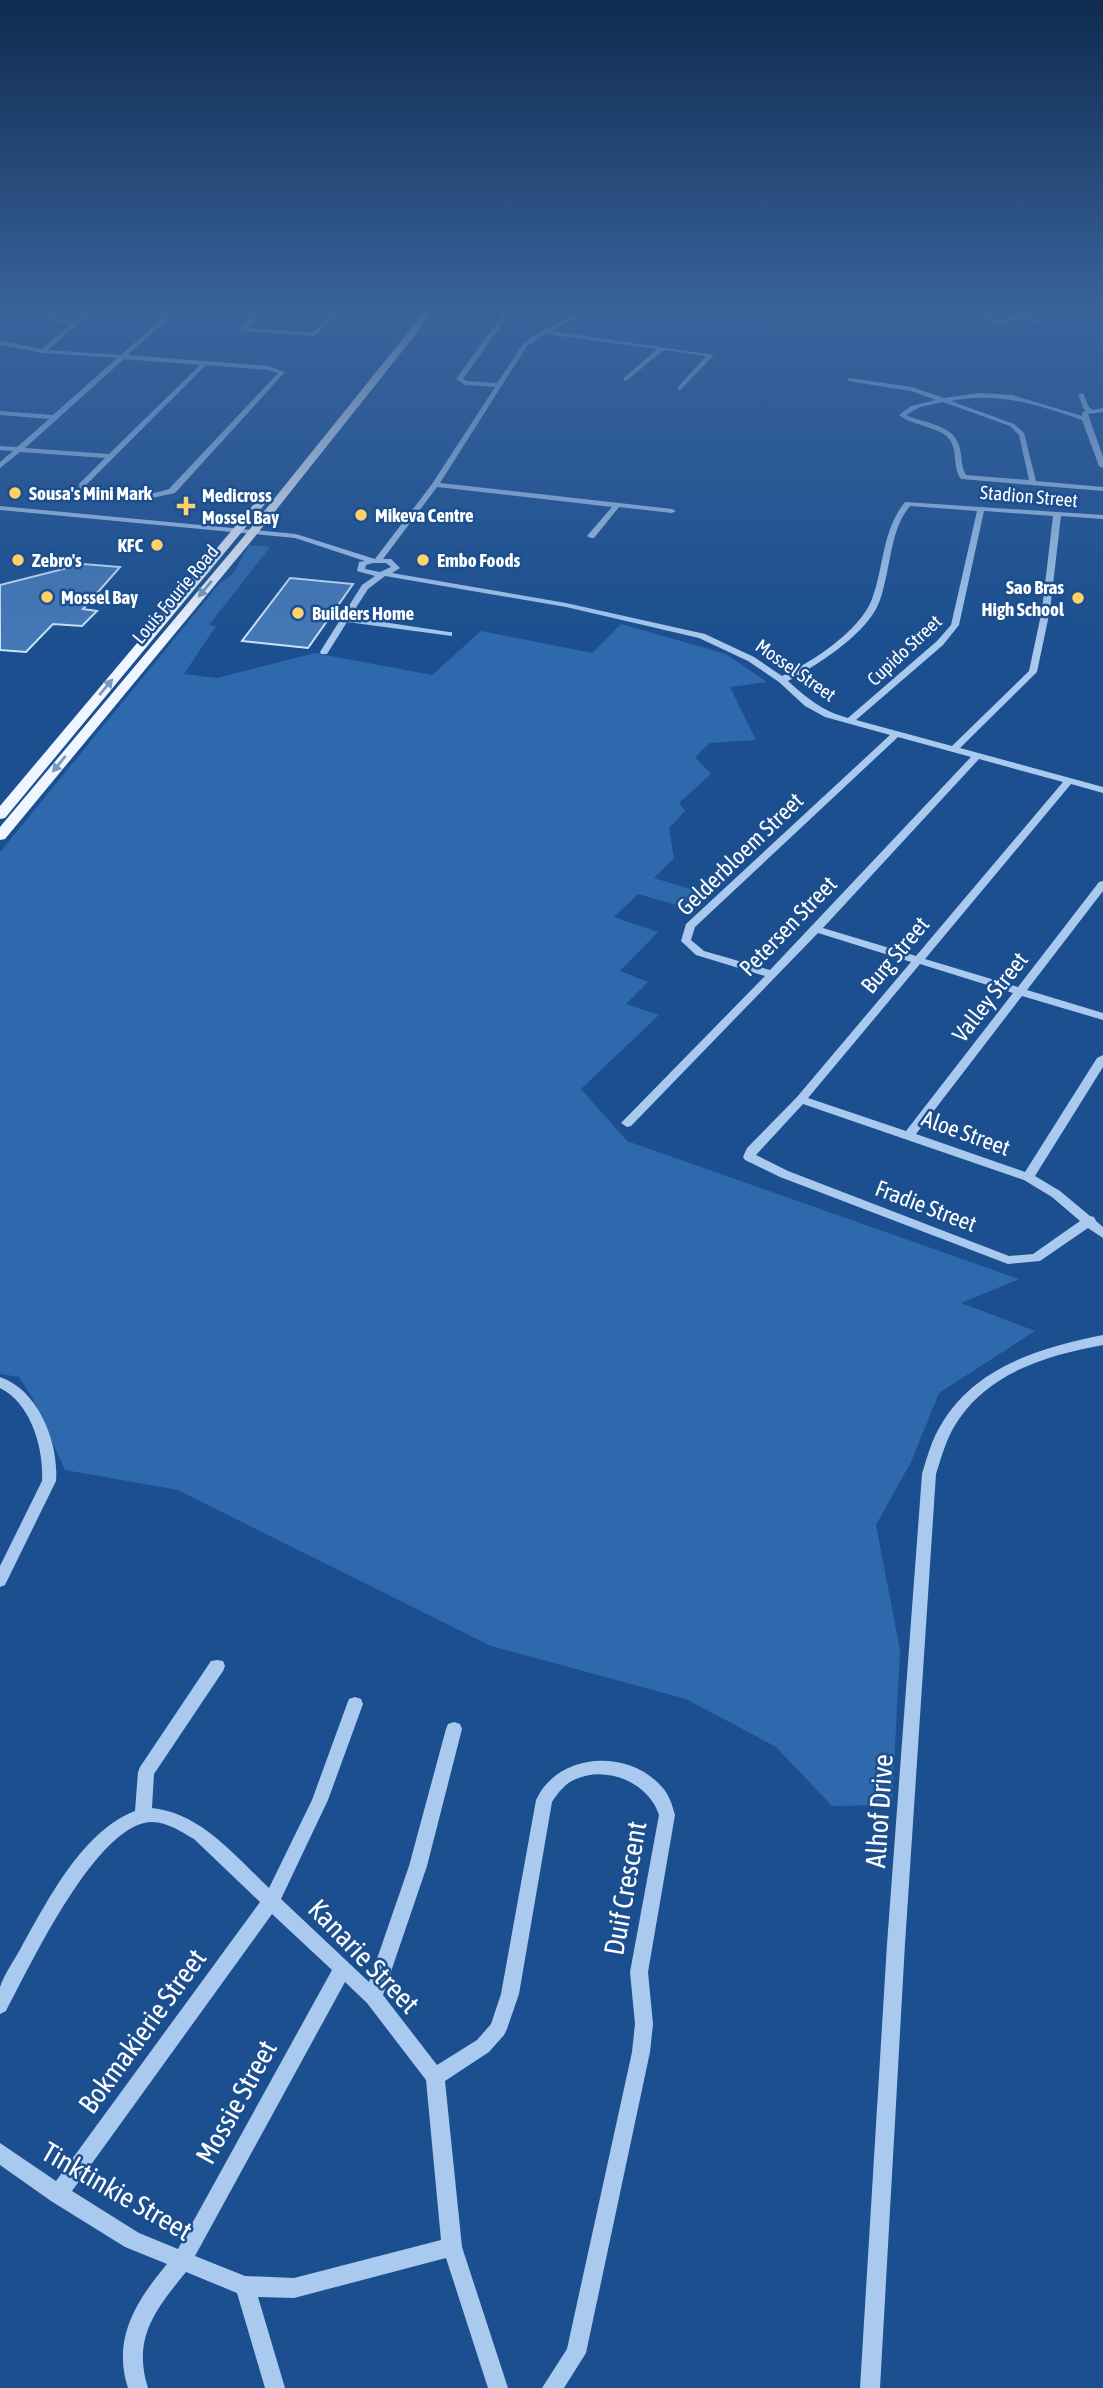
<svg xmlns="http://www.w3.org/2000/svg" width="1103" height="2388" font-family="'Asap Condensed',sans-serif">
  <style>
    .green { fill: #2e69ad }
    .building { fill: #4478b7; stroke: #cfe3fa; stroke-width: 2 }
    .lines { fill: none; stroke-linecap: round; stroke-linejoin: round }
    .minor { fill: #a9c9ee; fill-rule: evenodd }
    .major { fill: #f0f6ff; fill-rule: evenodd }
    .oneway { fill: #7b9ac1 }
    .poi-dot { fill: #ffd166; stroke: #1b4f8f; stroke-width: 2.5 }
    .labels { text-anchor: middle; stroke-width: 5; stroke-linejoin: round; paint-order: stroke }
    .far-poi-label { font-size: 19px; font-weight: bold; fill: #fff; stroke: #1b4f8f; text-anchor: start }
    .far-street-label { font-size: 19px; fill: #fff; stroke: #1b4f8f }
    .street-label { font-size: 23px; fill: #fff; stroke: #1b4f8f }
    .near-street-label { font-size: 28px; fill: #fff; stroke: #1b4f8f }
  </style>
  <rect width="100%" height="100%" fill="#1b4f8f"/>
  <path class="green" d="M249 545 270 547 209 625 216 626 184 674 217 678 315 653 432 675 481 631 592 653 621 624 726 654 767 682 730 687 756 740 710 743 695 757 711 774 679 803 685 811 669 828 674 858 654 878 710 895 693 910 638 894 614 917 658 932 620 971 648 982 626 1004 659 1015 581 1089 627 1141 1019 1279 961 1303 1035 1331 939 1393 911 1462 876 1525 900 1650 892 1805 832 1806 776 1747 686 1699 491 1646 178 1490 65 1470 33 1399 19 1377 0 1374V852L220 583 233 574Z"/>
  <g class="building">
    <path d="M83 564 120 567 83 609 97 611 82 626 53 624 26 652 0 650V585Z"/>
    <path d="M290 578 353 584 308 648 242 641Z"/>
  </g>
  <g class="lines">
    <g class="minor">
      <path d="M14 310H26L74 322 87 310H94L48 350 121 355 171 310H178L128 355 269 366 285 372 175 493 152 498 128 499 103 497 80 491 79 484 105 458 20 452 0 468V462L13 451 0 450V446L17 447 49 419 0 415V411L53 415 117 358 43 353 0 345V341L42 349 70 324ZM124 359 200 365 109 454 25 448ZM206 365 268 370 278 373 169 489C143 498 113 496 87 488V484Z"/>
      <path d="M256 310H263L248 328 313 332 337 310H344L314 336 241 331V329Z"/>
      <path d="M506 310H512L463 379 467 381 497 383 523 344 534 335 585 310H594L551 331 714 355 680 390 678 389V387L706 356 664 350 626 381 624 380V378L657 349 545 334 527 346 440 483 672 509 676 511 672 513 619 507 594 538H591L587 536 612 507 437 487 383 559H391L400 568 392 573 566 603 705 634 754 657 782 676C812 662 860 631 872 599 884 567 882 530 905 502L1103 515V519L1061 516 1050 610 1037 672 960 748 1103 787V793L1071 784 925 959 1018 987 1099 882 1103 881V891L1027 990 1103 1013V1020L1022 996 916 1134 1025 1172 1097 1058 1103 1055V1067L1035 1176 1060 1191 1090 1216 1094 1217 1096 1221 1103 1227V1238L1088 1228 1040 1261 1008 1264 780 1177 745 1160 743 1157 747 1148 797 1097 911 962 818 933 631 1126 627 1127 621 1123 765 976 696 955 681 941 686 924 890 735 825 717 805 706 779 682 748 661 699 638 566 607 385 576 368 589 350 617 449 632H452V636L347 622 327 654H321L320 652 362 585 375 576 357 571 359 562 365 561 295 538 0 510V506L296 534 375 559 432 484 495 387 465 385 456 379ZM910 506 977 511 951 625 937 641 848 718C822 711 807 698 788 681 816 666 861 637 876 609 882 598 884 585 887 573 892 550 894 525 910 506ZM984 511 1053 516 1042 610 1029 671 952 746 856 720 943 645 959 625ZM373 563H386L391 567 380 572 365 569 366 565ZM898 737 971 757 770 970 704 951 691 940 695 927ZM979 759 1063 782 916 956 823 928ZM920 964 1013 993 906 1131 808 1098ZM803 1104 1024 1180 1052 1197 1080 1221 1033 1254 1009 1256 788 1171 756 1155Z"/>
      <path d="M944 310H953L967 317 962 318Z"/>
      <path d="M1007 310H1016L1040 321 1037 323 1024 318 999 324 975 314 980 313 999 320 1019 316Z"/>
      <path d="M850 378 912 387 944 398 979 393 1012 395 1082 416 1083 412 1086 411 1083 408 1078 394 1083 393 1089 407 1093 410 1103 408V412L1088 414 1103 457V468L1099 466 1082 420C1038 405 998 391 951 401L1014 424 1024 433 1036 481 1103 487V491L961 479C952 467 958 452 950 440 942 427 912 426 899 415L911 406 936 400 911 391 848 381 847 380ZM943 402 1010 426 1019 435 1029 480 966 475C960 465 963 454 958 443 951 424 922 423 906 415L920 407Z"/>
      <path d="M1103 1335V1345C1049 1355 992 1371 959 1419 947 1436 942 1455 936 1474L905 1944 880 2388H860L887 1944 922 1474C925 1464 928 1453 932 1443 962 1371 1033 1349 1103 1335Z"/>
      <path d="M0 1377C39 1390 59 1444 56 1481L5 1585 0 1587V1566L42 1481C44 1449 31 1403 0 1388Z"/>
      <path d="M217 1660 223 1661 225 1666 223 1671 154 1774 152 1808C201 1813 235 1856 269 1888L312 1800 347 1704 349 1699 355 1697 361 1699 363 1704 328 1800 281 1899 369 1982 409 1866 446 1729 448 1724 454 1722 460 1724 462 1729 427 1866 383 1995 437 2065 477 2040 491 2024 501 1994 536 1800C558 1752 628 1749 661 1786 669 1794 672 1804 675 1815L648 1972 653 2024 650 2052 586 2353 564 2388H542L567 2349 632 2052 635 2024 630 1972 659 1815C649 1783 607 1765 576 1779 565 1783 558 1793 552 1802L519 1994 507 2029 504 2035 489 2052 445 2081 462 2247 508 2388H488L446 2258 294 2298 258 2297 285 2388H265L237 2293 186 2272C156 2309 132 2338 148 2388H128C112 2339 136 2301 167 2264L125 2247 51 2201 0 2165V2143L56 2181 260 1902 194 1839C180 1831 162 1818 144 1823 91 1836 31 1964 6 2011L0 2014C0 2005 0 1994 0 1987 4 1974 17 1956 23 1944 49 1898 83 1831 135 1811L138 1772 140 1767 211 1661ZM272 1914 332 1970 178 2249 139 2233 72 2191ZM345 1982 367 2003 426 2080 441 2240 294 2278 245 2276 195 2256Z"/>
    </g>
    <g class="major">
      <path d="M426 310H435L253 539 5 839 0 840V827L245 535Z"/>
      <path d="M265 491 274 493 5 818 0 819V806Z"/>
    </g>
  </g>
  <defs><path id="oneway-solid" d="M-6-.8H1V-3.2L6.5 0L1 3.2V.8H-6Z" transform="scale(1.75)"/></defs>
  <g class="oneway">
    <use href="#oneway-solid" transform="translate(205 589) rotate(130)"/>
    <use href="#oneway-solid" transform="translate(106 687) rotate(-50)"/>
    <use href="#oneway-solid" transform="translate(59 764) rotate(129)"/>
  </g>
  <linearGradient id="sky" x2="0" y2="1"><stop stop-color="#0f2b4f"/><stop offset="0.48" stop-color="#39639b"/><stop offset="1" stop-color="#39639b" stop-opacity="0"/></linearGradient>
  <rect width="1103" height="645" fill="url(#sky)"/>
  <g class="poi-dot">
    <circle cx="15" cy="493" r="7"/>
    <path d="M182.5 495.5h7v7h7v7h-7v7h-7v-7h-7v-7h7z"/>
    <circle cx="361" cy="515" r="7"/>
    <circle cx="157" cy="545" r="7"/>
    <circle cx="18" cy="560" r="7"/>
    <circle cx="423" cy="560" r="7"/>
    <circle cx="47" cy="597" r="7"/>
    <circle cx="1078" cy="598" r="7"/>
    <circle cx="298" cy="613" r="7"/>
  </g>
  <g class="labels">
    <g class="far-poi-label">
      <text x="29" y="500">Sousa's Mini Mark</text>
      <text x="202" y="502">Medicross<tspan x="202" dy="22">Mossel Bay</tspan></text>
      <text x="375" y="522">Mikeva Centre</text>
      <text x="143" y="552" text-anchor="end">KFC</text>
      <text x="32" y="567">Zebro's</text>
      <text x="437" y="567">Embo Foods</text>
      <text x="1064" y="594" text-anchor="end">Sao Bras<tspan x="1064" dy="22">High School</tspan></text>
      <text x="61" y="604">Mossel Bay</text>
      <text x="312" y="620">Builders Home</text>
    </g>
    <g class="far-street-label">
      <text transform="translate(1029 496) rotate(5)" y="7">Stadion Street</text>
      <text transform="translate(175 594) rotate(-50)" y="7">Louis Fourie Road</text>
      <text transform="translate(904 650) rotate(-43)" y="7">Cupido Street</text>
      <text transform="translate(796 670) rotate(35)" y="7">Mossel Street</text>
    </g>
    <g class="street-label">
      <text transform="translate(740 854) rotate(-44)" y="8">Gelderbloem Street</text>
      <text transform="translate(788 926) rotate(-46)" y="8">Petersen Street</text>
      <text transform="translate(895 955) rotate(-50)" y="8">Burg Street</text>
      <text transform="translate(990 997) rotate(-52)" y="8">Valley Street</text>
      <text transform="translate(966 1133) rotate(20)" y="8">Aloe Street</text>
      <text transform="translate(926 1206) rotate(21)" y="8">Fradie Street</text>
    </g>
    <g class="near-street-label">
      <text transform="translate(879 1811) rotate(-86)" y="10">Alhof Drive</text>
      <text transform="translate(625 1888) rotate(-80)" y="10">Duif Crescent</text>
      <text transform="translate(364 1956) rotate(46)" y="10">Kanarie Street</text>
      <text transform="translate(142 2031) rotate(-54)" y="10">Bokmakierie Street</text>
      <text transform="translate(236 2102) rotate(-61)" y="10">Mossie Street</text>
      <text transform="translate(117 2191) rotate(30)" y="10">Tinktinkie Street</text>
    </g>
  </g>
</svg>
